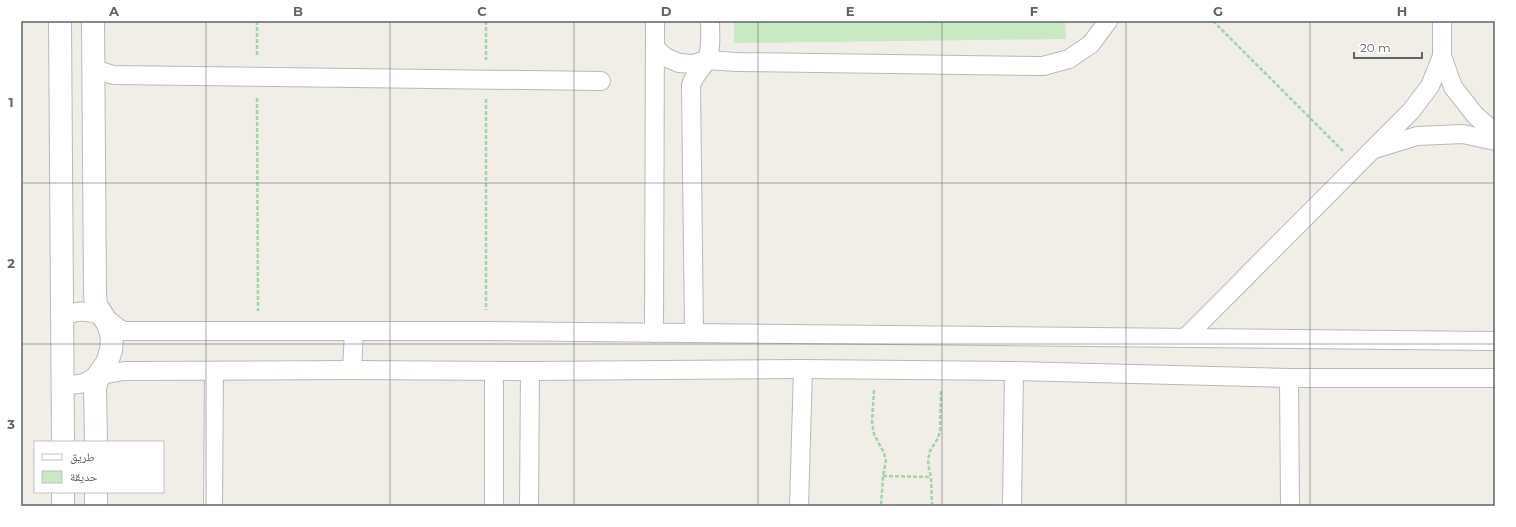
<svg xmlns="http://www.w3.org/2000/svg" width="1516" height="527" font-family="Montserrat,'Noto Naskh Arabic',sans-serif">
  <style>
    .green { fill: #c9e9c2 }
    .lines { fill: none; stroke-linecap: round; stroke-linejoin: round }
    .minor-casing { stroke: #b7babd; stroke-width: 20 }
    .tertiary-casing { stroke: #b7babd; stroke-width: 24 }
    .path { stroke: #a1d4a6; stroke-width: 2.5; stroke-dasharray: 4 2; stroke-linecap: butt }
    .minor { stroke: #fff; stroke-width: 18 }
    .tertiary { stroke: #fff; stroke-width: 22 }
    .grid { fill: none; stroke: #5e6467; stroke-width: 1; stroke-opacity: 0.55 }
    .neatline { fill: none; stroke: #5e6467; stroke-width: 1.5 }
    .grid-label { font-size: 13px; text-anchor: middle; font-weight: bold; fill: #5e6467 }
  </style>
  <rect width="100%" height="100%" fill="#f1ede7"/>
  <path class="green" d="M734 21H1065L1066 39 734 43Z"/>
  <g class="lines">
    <g class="minor-casing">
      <g id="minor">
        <path d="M1442 21V56L1453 87 1475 115 1495 133"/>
        <path d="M655 48 665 57 679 63 693 64 706 60 737 62 1043 66 1069 59 1091 44 1108 21"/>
        <path d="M94 69 113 75 601 81"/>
        <path d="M1375 149 1417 136 1463 134 1495 141"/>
        <path d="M62 318C75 309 89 310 104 317 111 321 116 328 124 331H486L1495 341"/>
        <path d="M654 333 655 21"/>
        <path d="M694 333 691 85C695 73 701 71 706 61 712 50 710 34 710 21"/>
        <path d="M1185 338 1411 111 1430 86 1442 56"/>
        <path d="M352 370 354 331"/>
        <path d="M62 377 67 384C82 386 87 382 99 374L101 375 124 371 352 370 530 371 803 369 1014 371 1289 378H1495"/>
        <path d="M1289 378 1290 506"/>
        <path d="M213 506 214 371"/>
        <path d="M494 506V371"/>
        <path d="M529 506 530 371"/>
        <path d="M799 506 803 369"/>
        <path d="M1012 506 1014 371"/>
      </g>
    </g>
    <g class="tertiary-casing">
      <g id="tertiary">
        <path d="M60 21 63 442"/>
        <path d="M93 21 95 294 96 305 108 324 112 337 111 350 107 363 99 374 95 388 96 442"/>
        <path d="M63 492V506"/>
        <path d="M96 492V506"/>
      </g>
    </g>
    <g class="path">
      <path d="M257 21V57"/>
      <path d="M486 21V60"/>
      <path d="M1213 21 1343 151"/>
      <path d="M257 98 258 311"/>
      <path d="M486 99V310"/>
      <path d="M874 390 872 422 874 434 884 453 886 461 883 476 881 506"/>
      <path d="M883 476 931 477"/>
      <path d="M932 506 931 477 929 469 928 460 930 451 938 438 940 431 941 391"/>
    </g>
    <use href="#minor" class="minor"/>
    <use href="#tertiary" class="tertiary"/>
  </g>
  <path class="grid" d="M206 21V506M390 21V506M574 21V506M758 21V506M942 21V506M1126 21V506M1310 21V506M21 183H1495M21 344H1495"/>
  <rect width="1516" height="527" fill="none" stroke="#ffffff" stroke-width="44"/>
  <rect x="34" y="441" width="130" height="52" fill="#ffffff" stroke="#bfc1c2"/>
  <rect x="42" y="454" width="20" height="6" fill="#ffffff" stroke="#bfc1c2"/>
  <text x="70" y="461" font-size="12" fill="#5e6467">طريق</text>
  <rect x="42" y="471" width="20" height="12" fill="#c9e9c2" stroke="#bfc1c2"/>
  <text x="70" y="481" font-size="12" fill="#5e6467">حديقة</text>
  <path d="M1354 52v6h68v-6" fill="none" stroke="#5e6467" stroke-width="2"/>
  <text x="1360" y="52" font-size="12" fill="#5e6467" stroke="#ffffff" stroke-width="3" paint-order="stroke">20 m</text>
  <rect x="22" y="22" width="1472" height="483" class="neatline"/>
  <g class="grid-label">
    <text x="114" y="16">A</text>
    <text x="298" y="16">B</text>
    <text x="482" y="16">C</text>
    <text x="666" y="16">D</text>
    <text x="850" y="16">E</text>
    <text x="1034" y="16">F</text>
    <text x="1218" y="16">G</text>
    <text x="1402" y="16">H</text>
    <text x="11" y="107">1</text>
    <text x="11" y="268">2</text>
    <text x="11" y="429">3</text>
  </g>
</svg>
